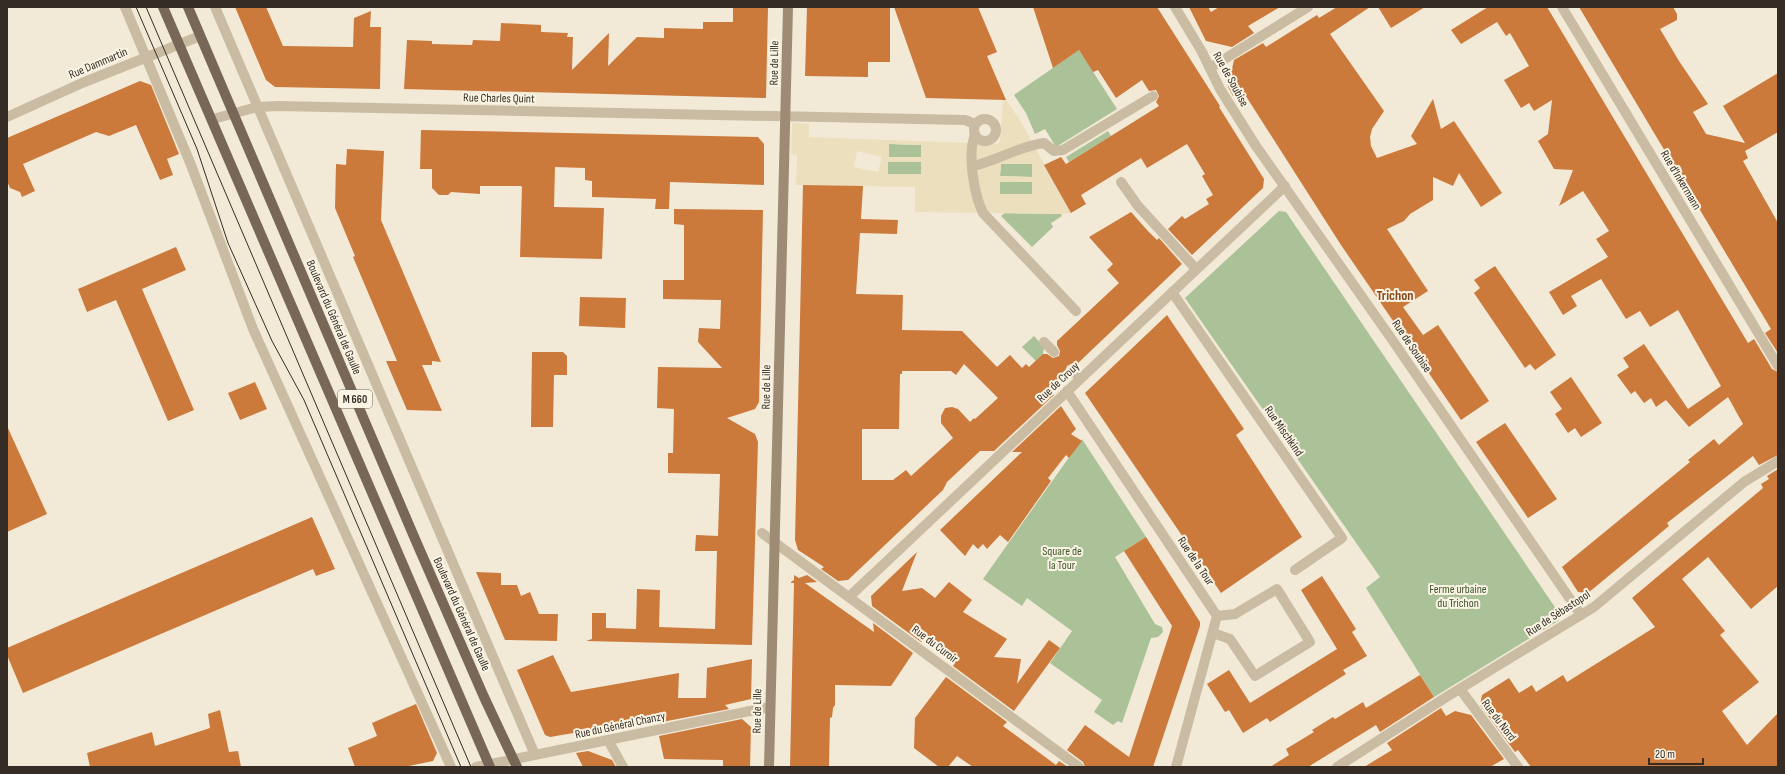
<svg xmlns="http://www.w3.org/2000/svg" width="1785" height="774" font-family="'Sofia Sans Condensed',sans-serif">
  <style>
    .green { fill: #abc197 }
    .plaza { fill: #ebdfbd; fill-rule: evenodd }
    .building { fill: #cc793c; fill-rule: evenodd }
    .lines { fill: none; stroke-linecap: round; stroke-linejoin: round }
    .lane { stroke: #cabca3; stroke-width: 10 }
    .street { stroke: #cabca3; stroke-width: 10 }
    .secondary { stroke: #9e8b74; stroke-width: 10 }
    .primary { stroke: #786756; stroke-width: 10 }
    .tram { stroke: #352d25; stroke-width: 1 }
    .labels { text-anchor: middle; stroke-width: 4; stroke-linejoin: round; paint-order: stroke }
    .shield { fill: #faf4e4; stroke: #70695e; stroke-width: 1 }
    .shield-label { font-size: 11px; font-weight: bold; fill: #352d25 }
    .street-label { font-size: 12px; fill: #352d25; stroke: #faf4e4 }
    .park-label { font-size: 12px; fill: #3c5428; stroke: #faf4e4 }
    .quarter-label { font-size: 14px; font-weight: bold; fill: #87491b; stroke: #faf4e4 }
  </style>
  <rect width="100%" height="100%" fill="#f2ead7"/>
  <g class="green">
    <path d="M1079 50 1117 109 1056 147 1045 129 1035 134 1026 113 1014 95Z"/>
    <path d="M1108 131 1111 136 1069 162 1066 157Z"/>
    <path d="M889 144 921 145V157H888Z"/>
    <path d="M888 161 921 162V175L888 174Z"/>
    <path d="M1001 164H1033L1032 177 1000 176Z"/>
    <path d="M1000 181 1032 182V195L1000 194Z"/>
    <path d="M1279 211 1286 212 1561 616 1558 621 1434 697 1366 588 1380 577 1185 298Z"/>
    <path d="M1005 213 1061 214 1062 216 1051 223 1053 227 1032 247 1001 216Z"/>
    <path d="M1034 336 1044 347 1043 354 1036 361 1022 347Z"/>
    <path d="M1082 439 1146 537 1115 557 1155 624 1162 627 1163 632 1158 637 1151 638 1122 723 1118 721 1113 725 1094 712 1102 700 1050 663 1072 631 1027 598 1022 606 983 579Z"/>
  </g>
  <path class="plaza" d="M1003 100H1006L1020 120 1071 213 1061 214 915 212V187L796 185 797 155 791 154 792 123 809 124V137L997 144 1000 142ZM889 144 921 145V157H889ZM857 151 882 157 878 172 854 167ZM888 162H921V174H888ZM1001 164H1032V177L1000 176ZM1000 182H1032V194H1000Z"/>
  <g class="building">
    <path d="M235 7H266L283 46 353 47 354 18 371 11 370 27H381L380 89 275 87 266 80Z"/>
    <path d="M733 7H768L766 98 404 89 407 40 432 41V44L472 45 473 40 500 41 501 23 541 25V32L568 33 567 37H573L572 70 609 33 608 66 637 37 664 38V28L703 29V22H733Z"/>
    <path d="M807 7H890V62H868V77L805 76Z"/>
    <path d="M894 7H978L997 52 987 56 1006 100 926 98Z"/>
    <path d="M1033 7H1157L1220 106 1219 107 1264 179 1263 188 1192 255 1168 229 1182 216 1185 219 1209 204 1206 199 1213 195 1202 176 1205 174 1187 144 1147 168 1141 158 1081 195 1086 204 1071 213 1044 165 1061 157 1066 164 1159 106 1156 102 1159 96 1156 90 1149 91 1142 80 1116 98 1098 70 1093 72 1079 50 1053 68Z"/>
    <path d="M1189 7H1208L1211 12 1219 7H1280L1248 26 1254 33 1232 47 1206 41Z"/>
    <path d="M1337 7H1370L1330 34 1384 111 1372 129 1370 137 1371 146 1377 158 1417 144 1411 136 1433 99 1441 129 1454 121 1502 193 1481 207 1459 173 1453 186 1433 177V200L1410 214 1404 221 1387 229 1428 291 1403 307 1423 335 1438 325 1489 401 1461 420 1341 245 1242 90 1233 96 1228 87 1234 60 1263 43 1266 47 1317 15 1319 18Z"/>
    <path d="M1378 7H1425L1391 28Z"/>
    <path d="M1488 7H1547L1748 343 1754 339 1772 369 1778 372V455L1759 465 1753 456 1667 523 1669 526 1588 593 1578 592 1562 567 1690 462 1688 460 1714 439 1719 445 1743 424 1728 397 1689 427 1666 400 1656 407 1651 398 1644 403 1635 391 1631 394 1617 375 1629 367 1623 358 1644 344 1688 409 1721 386 1678 310 1650 327 1640 311 1626 319 1601 279 1571 296 1577 306 1563 315 1549 292 1608 257 1596 239 1609 231 1583 191 1559 206 1573 170 1554 169 1538 141 1548 134 1552 100 1534 111 1529 103 1521 108 1504 80 1529 66 1510 33 1506 36 1497 22 1461 44 1451 30Z"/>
    <path d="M1579 7H1673L1677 14V20L1660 29 1679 61 1708 104 1693 112 1706 134 1745 143 1723 106 1778 73V132L1745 151 1748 158 1743 161 1778 223V353L1765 333 1771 329Z"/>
    <path d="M140 81 151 85 179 154 167 159 173 175 160 180 136 125 109 136 96 132 23 164 35 191 22 197 20 192 10 188 7 181V138Z"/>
    <path d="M421 130 758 137 764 144V185L670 182 669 209H655L656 199 592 197V181L585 180V168L555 167 554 207 604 208 602 259 520 257 522 187 521 186H480V194L451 192 448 195H439L432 188V169H420Z"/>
    <path d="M347 149 384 151 381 220 441 362 432 361V365H422L442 411 407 410 386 361H397L353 257 355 256 335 208 336 164 346 165Z"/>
    <path d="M803 185 863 186 861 219 898 220 897 234 860 233 856 294 903 295 902 330 962 331 997 367 1010 355 1022 368 1026 364 1029 367 1043 354H1047L1053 358 1059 356 1060 351 1057 345V341L1119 283 1107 270 1113 264 1089 237 1131 212 1147 230 1157 240 1159 238 1182 264 1076 365 1071 364 1067 366 1066 369 1067 374 1050 390 1054 395 994 451H980L947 482 943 490 848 580 838 581 821 569 824 567 798 550 795 540ZM964 364 998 398 975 419 974 418 970 422 958 409 952 407 945 408 941 416V423L953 438 911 476 906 470 893 480H862V429H899L900 374H902V371H951L956 375Z"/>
    <path d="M674 209 763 210 759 402 755 409 727 418 755 434 758 442 752 645 586 641 592 639V613H606V628L636 629 637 589 660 590 659 627 715 629 717 551H695L696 535 718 536 720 474 668 473V453H673L674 409 657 408 658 367 722 368 698 342 699 328 720 329 721 300 663 299V280H684V225L674 224Z"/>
    <path d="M176 247 186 270 142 289 194 410 168 421 116 300 87 312 78 289Z"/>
    <path d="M1495 266 1556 355 1535 370 1530 364 1525 368 1474 293 1480 288 1474 280Z"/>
    <path d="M580 297 626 298 625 328 579 326Z"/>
    <path d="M1167 315 1244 429 1236 435 1302 537 1221 593 1085 393Z"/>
    <path d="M532 352H563L567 356V375H554L553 427H531Z"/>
    <path d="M1571 377 1602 423 1581 437 1575 428 1568 433 1555 414 1562 409 1550 392Z"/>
    <path d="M255 382 267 409 240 420 228 393Z"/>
    <path d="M1061 406 1076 429 1071 434 1082 441 1069 458 1066 455 1048 478 1051 481 1008 542 1000 535 987 549 983 544 978 549 973 544 965 556 940 530 1022 452H1012Z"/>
    <path d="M1505 423 1557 499 1528 518 1476 442Z"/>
    <path d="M7 426 47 514 7 532Z"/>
    <path d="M1778 469V586L1751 609 1708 557 1682 579 1725 631 1720 635 1759 682 1722 711 1747 745 1778 713V767H1531L1518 750 1515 752 1480 705 1482 695 1509 678 1519 693 1532 685 1536 692 1563 675 1567 682 1655 627 1632 598 1763 488 1761 484 1769 479 1767 476Z"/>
    <path d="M312 517 335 569 316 576 313 569 23 693 7 655V648Z"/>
    <path d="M1146 537 1200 622V626L1153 767H1085L1083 762 1067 750 1085 725 1129 757 1172 626 1124 551Z"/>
    <path d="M917 552 902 591 922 588 935 598 949 582 972 600 963 612 1007 639 994 657 1021 659 1017 684 1049 640 1060 648 1014 711 953 666 955 663 923 640 921 642 872 606 871 596Z"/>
    <path d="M476 572 501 573V585H517L521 596 530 592 539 614H558L557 641 505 640Z"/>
    <path d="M794 575 799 578 807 575 817 582 805 583 874 632 873 623 913 653 891 686 835 685V705L833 708 832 717 830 718 829 767H790L794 583H791V582L794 580Z"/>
    <path d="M1322 576 1356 629 1352 632 1367 656 1343 670 1346 674 1270 722 1267 718 1243 733 1229 710 1225 712 1207 684 1229 670 1250 703 1337 649 1301 590Z"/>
    <path d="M553 655 571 692 679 673 678 698H706L707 668 752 659 751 699 725 705 729 709 657 723 656 719 550 737 545 735 517 670Z"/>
    <path d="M1420 675 1434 697 1380 732 1376 725 1308 767H1270L1289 755 1286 749 1314 732 1312 730 1333 717 1335 719 1363 702 1366 708Z"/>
    <path d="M946 677 1007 722 1003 726 1056 765 1059 761 1068 767H973L957 756 948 767H939L914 748 915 718Z"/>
    <path d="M416 704 437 753 433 761 404 767H355L348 748 377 736 372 723Z"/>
    <path d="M1441 708 1446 716 1455 711 1471 715 1504 759 1490 767H1364L1392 750 1387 743Z"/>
    <path d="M220 710 229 752 238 751 241 767H90L87 753 152 732 155 746 210 728 208 714Z"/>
    <path d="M742 719 751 727 750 767H723V760L664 759 659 736Z"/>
    <path d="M588 751 612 760 616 767H583L576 753Z"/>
  </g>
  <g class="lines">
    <g class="lane">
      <path d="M1121 182 1138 206 1196 269"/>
      <path d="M1044 342 1054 352"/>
      <path d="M1072 370 1080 378"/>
    </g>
    <g class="street">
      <path d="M125 7 191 165 253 329 451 767"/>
      <path d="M215 7 535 755"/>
      <path d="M1175 7 1202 52 1220 89 1256 146 1393 341 1581 615"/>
      <path d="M1562 7 1778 366"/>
      <path d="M1210 68 1308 7"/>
      <path d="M7 117 82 83 200 36"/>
      <circle cx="985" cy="130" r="11"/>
      <path d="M213 119 257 107 278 106 965 120 975 124"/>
      <path d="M975 135C967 154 974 194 983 213L1076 311"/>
      <path d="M973 166C997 161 1019 146 1044 143L1054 151 1063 150 1153 96"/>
      <path d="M1172 292 1342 538 1295 570"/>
      <path d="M1067 391 1217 616 1176 767"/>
      <path d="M762 533 1079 767"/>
      <path d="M849 597 1285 186"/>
      <path d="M1213 633 1230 639 1255 676 1310 642 1277 589 1235 614 1217 616"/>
      <path d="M1460 689 1518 767"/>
      <path d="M608 740 623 767"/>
      <path d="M476 767 770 707"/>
      <path d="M1337 767 1448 696 1594 607 1744 482 1778 461"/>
    </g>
    <path class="secondary" d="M769 767 788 7"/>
    <g class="primary">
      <path d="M163 7 490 767"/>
      <path d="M188 7 415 539 484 697 517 767"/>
    </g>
    <g class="tram">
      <path d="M136 7 197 149 228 243 272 341 304 400 461 767"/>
      <path d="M146 7 471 767"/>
    </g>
  </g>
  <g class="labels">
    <rect class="shield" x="338" y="390" width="34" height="18" rx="3"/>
    <g class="shield-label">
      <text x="355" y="403">M 660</text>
    </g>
    <g class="street-label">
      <text transform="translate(98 63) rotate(-23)" y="4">Rue Dammartin</text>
      <text transform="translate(774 63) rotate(-89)" y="4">Rue de Lille</text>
      <text transform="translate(1231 79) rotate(61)" y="4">Rue de Soubise</text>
      <text transform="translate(499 98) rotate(1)" y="4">Rue Charles Quint</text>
      <text transform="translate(1681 180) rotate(59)" y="4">Rue d'Inkermann</text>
      <text transform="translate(334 317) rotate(67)" y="4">Boulevard du Général de Gaulle</text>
      <text transform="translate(1412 346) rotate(56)" y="4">Rue de Soubise</text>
      <text transform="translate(1058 382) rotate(-43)" y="4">Rue de Crouy</text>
      <text transform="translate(766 387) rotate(-89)" y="4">Rue de Lille</text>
      <text transform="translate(1284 431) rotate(55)" y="4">Rue Mischkind</text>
      <text transform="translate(1196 561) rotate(56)" y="4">Rue de la Tour</text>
      <text transform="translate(1558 613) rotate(-33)" y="4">Rue de Sébastopol</text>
      <text transform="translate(462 614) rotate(66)" y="4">Boulevard du Général de Gaulle</text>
      <text transform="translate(935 644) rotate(37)" y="4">Rue du Curoir</text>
      <text transform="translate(757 711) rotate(-89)" y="4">Rue de Lille</text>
      <text transform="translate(1499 720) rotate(53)" y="4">Rue du Nord</text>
      <text transform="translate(620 725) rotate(-12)" y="4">Rue du Général Chanzy</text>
    </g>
    <g class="park-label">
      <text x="1062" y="555">Square de<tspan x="1062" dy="14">la Tour</tspan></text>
      <text x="1458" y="593">Ferme urbaine<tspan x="1458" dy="14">du Trichon</tspan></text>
    </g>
    <g class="quarter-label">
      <text x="1395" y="300">Trichon</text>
    </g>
  </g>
  <rect width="1785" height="774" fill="none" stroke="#352d25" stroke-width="16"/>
  <path d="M1649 758v6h54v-6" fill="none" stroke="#352d25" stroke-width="2"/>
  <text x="1655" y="758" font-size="12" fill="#352d25" stroke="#faf4e4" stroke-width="3" paint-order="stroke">20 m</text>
</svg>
